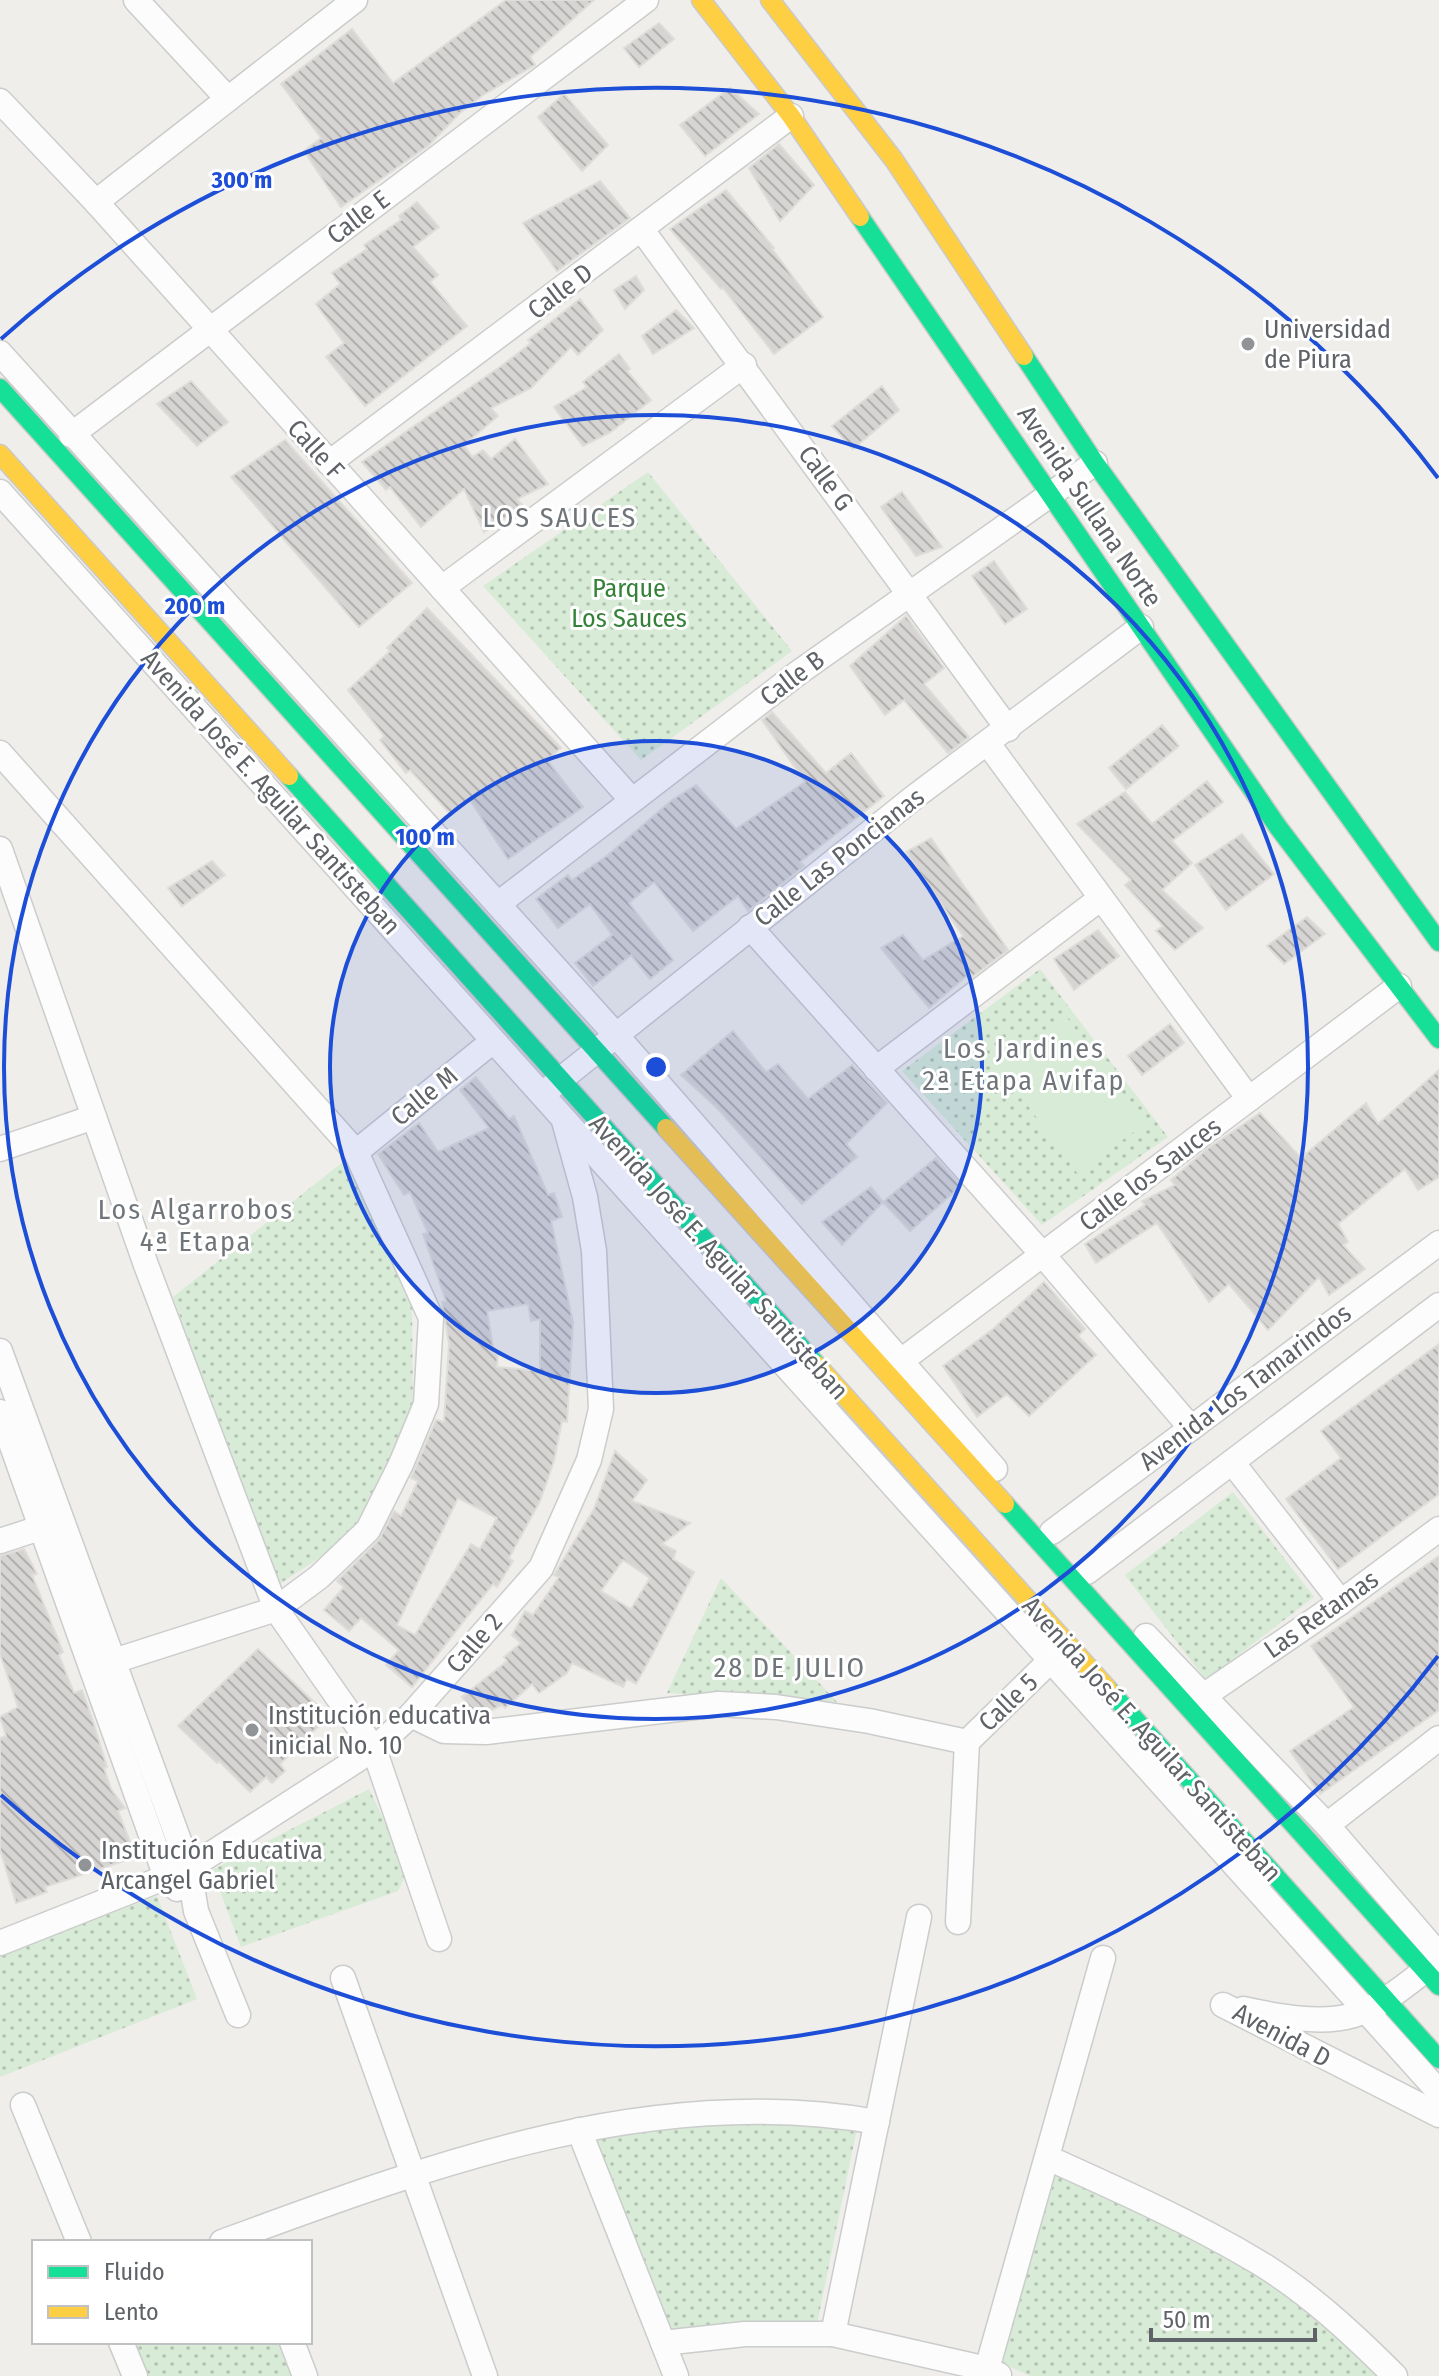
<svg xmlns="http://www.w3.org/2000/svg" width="1439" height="2376" font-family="'Fira Sans Condensed',sans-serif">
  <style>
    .park { fill: url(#park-dots) }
    .garden { fill: #d8ebd6 }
    .building { fill: url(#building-back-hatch); stroke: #deddd9; stroke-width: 2; fill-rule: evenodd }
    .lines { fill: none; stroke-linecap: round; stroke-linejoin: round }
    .street-casing { stroke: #cbcccc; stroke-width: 27 }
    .fast-casing { stroke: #cacacb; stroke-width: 21 }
    .slow-casing { stroke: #cacacb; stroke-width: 21 }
    .street { stroke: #fdfcfc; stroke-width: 24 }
    .fast { stroke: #16e098; stroke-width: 18 }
    .slow { stroke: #ffcf43; stroke-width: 18 }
    .ring { fill: none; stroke: #1d4ed8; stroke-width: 4 }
    .poi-dot { fill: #919496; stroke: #fff; stroke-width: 3 }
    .labels { text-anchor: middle; stroke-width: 6; stroke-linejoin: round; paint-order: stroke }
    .street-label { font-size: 26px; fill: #5f6368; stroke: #fff }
    .poi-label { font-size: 26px; fill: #5f6368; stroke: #fff; text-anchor: start }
    .park-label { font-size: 26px; fill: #348238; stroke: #fff }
    .neighbourhood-label { font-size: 28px; letter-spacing: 2px; fill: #70757a; stroke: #fff }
    .centre { fill: #1d4ed8; stroke: #fff; stroke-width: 4 }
    .ring-label { font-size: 24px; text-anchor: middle; font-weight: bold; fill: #1d4ed8; stroke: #fff; stroke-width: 6; stroke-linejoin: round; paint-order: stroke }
  </style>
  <defs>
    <pattern id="park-dots" width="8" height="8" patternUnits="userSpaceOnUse" patternTransform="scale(2)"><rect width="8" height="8" fill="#d8ebd6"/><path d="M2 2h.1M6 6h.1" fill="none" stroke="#b2c2b1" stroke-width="1.8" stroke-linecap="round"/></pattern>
    <pattern id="building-back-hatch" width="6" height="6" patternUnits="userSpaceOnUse" patternTransform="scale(2)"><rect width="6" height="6" fill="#d6d5d3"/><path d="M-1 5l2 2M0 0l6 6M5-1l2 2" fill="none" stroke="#b1b0af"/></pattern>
  </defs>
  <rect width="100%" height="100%" fill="#efeeea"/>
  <g class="park">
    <path d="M648 472 792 651 641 760 483 586Z"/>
    <path d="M1040 969 1168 1137 1042 1225 902 1071Z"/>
    <path d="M344 1161 412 1297 413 1420 348 1539 278 1585 173 1297Z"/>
    <path d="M1233 1492 1314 1597 1206 1680 1125 1575Z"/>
    <path d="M721 1578 837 1702 667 1693Z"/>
    <path d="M369 1789 408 1870 398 1891 241 1947 212 1870Z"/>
    <path d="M157 1896 197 1999 0 2077V1955Z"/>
    <path d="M739 2118 857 2128 817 2324 737 2322 670 2331 590 2135Z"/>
    <path d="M1056 2174C1152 2217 1251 2262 1334 2329 1351 2343 1366 2361 1382 2376H1030L1000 2362Z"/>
    <path d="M128 2342H286L298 2376H142Z"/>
  </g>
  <path class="garden" d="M1066 1016 1145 1124 1077 1173 998 1065Z"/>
  <g class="building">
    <path d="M506 0H594L530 57 535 65 483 95 460 113 429 145 341 207 304 151 321 138 281 84 352 29 393 83Z"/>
    <path d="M659 23 674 39 639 67 624 48Z"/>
    <path d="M730 88 759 114 705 156 680 125Z"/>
    <path d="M564 94 608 145 582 171 538 117Z"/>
    <path d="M779 144 814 185 780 221 749 168Z"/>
    <path d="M600 181 630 218 557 271 523 223Z"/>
    <path d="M726 190 774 248 772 249 823 317 774 354 723 288 721 289 670 229Z"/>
    <path d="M417 202 439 227 413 247 438 275 430 282 467 326 365 406 326 357 344 343 316 304 340 284 332 273 367 249 364 245 401 220 399 216Z"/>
    <path d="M636 276 644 290 625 309 614 290Z"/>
    <path d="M580 299 603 330 578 355 571 347 531 388 491 408 498 416 464 445 472 457 483 450 491 459 515 439 548 484 517 499 523 506 484 532 464 489 421 527 390 487 386 490 362 462 504 364 531 343 528 340Z"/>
    <path d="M676 310 694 328 653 354 642 336Z"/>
    <path d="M619 354 630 369 627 371 651 400 611 432 583 446 554 407 587 387 583 382Z"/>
    <path d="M191 381 228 422 197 446 157 404Z"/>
    <path d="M882 386 899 410 853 449 832 426Z"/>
    <path d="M285 440 412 583 359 627 231 477Z"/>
    <path d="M902 492 942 547 916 556 881 507Z"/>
    <path d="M994 561 1027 609 1005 624 972 576Z"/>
    <path d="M427 608 561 748 547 760 583 807 508 859 470 800 451 815 410 770 406 773 380 740 384 736 348 690 390 651 387 648Z"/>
    <path d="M906 616 944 668 924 684 969 737 948 753 904 700 885 715 850 666Z"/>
    <path d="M772 712 826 773 851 753 884 796 800 862 804 866 748 911 738 896 693 931 654 882 629 903 673 960 650 979 631 955 593 986 575 963 612 935 590 904 558 928 536 899 568 875 572 880 608 855 672 800 696 785 736 829 805 782 762 720Z"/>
    <path d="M1162 725 1179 746 1126 789 1109 768Z"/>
    <path d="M1207 781 1223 802 1172 841 1192 863 1162 890 1203 928 1175 950 1156 931 1163 926 1125 885 1131 880 1077 824 1125 792 1152 824Z"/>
    <path d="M1242 834 1274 874 1226 910 1195 865Z"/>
    <path d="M931 838 1008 950 972 977 970 973 929 1008 881 948 903 935 923 960 963 936 906 852Z"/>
    <path d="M212 861 225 875 182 906 168 888Z"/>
    <path d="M1307 917 1325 934 1284 964 1267 946Z"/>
    <path d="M1098 930 1119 956 1074 990 1054 959Z"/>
    <path d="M1170 1024 1184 1043 1142 1075 1128 1056Z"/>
    <path d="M733 1031 766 1072 778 1064 808 1099 852 1065 887 1103 846 1144 857 1157 802 1204 718 1109 681 1075Z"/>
    <path d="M1439 1070V1177L1418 1190 1405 1169 1338 1224 1348 1242 1343 1245 1365 1269 1329 1295 1319 1277 1268 1330 1229 1284 1209 1302 1157 1223 1096 1263 1085 1244 1145 1205 1142 1201 1175 1185 1171 1180 1207 1149 1260 1113 1301 1158 1366 1103 1378 1124Z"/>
    <path d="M476 1077 509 1119 514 1116 548 1195 554 1193 562 1217 551 1221 573 1322 567 1422 562 1421 554 1461 540 1501 509 1558 513 1561 497 1587 493 1584 412 1687 386 1665 399 1650 361 1618 349 1631 324 1610 344 1587 337 1581 379 1540 394 1511 401 1516 418 1481 411 1478 436 1420 444 1422 449 1344 442 1302 446 1301 423 1234 428 1233 410 1192 404 1195 378 1154 419 1123 438 1152 489 1128 460 1090ZM528 1304 531 1321 540 1319V1371L497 1367 498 1353H494L487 1311ZM458 1498 497 1518 480 1549 471 1544 415 1635 397 1625Z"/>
    <path d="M936 1158 961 1186 910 1231 883 1202Z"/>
    <path d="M871 1187 883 1202 842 1245 822 1222Z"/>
    <path d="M1044 1282 1085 1329 1078 1336 1096 1355 1029 1416 1007 1394 977 1417 943 1366 993 1329Z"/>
    <path d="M1439 1344V1494L1338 1569 1286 1499 1341 1458 1321 1431Z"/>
    <path d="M615 1451 647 1480 632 1501 690 1523 662 1544 676 1551 673 1559 694 1572 653 1653 636 1684 627 1679 623 1687 572 1663 567 1673 539 1693 532 1684 505 1708 502 1705 478 1717 462 1697 507 1661 504 1657 521 1643 512 1635 525 1611 533 1615 559 1577 554 1575 594 1509ZM623 1560 650 1578 631 1609 601 1591Z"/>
    <path d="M24 1549 37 1574 32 1575 63 1652 59 1655 74 1693 82 1690 92 1718 107 1767 104 1768 111 1789 125 1808 118 1811 136 1857 45 1887 47 1892 16 1903 0 1849V1738L6 1736 0 1717 18 1707 0 1654V1556Z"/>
    <path d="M1439 1556V1710L1320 1794 1290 1751 1354 1707 1311 1646Z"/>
    <path d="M258 1649 329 1716 280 1764 285 1771 272 1783 266 1777 250 1792 219 1761 217 1763 178 1726Z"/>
  </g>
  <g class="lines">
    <g class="street-casing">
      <g id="street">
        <path d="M136 0 228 99"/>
        <path d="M0 101 96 202 631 799"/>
        <path d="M96 202 355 0"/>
        <path d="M642 230 1008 729"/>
        <path d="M0 353 615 1034 995 1469"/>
        <path d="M71 435 646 0"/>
        <path d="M329 463 791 116"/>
        <path d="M0 492 1439 2092"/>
        <path d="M442 588 744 365"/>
        <path d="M989 745 1249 1099"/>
        <path d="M0 753 356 1152 431 1318 426 1404 401 1464 368 1530 319 1577 276 1609 92 1668"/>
        <path d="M0 849 146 1265 276 1609 374 1749 439 1939"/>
        <path d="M498 904 798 673 1095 463"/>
        <path d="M750 927 1043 1255 1191 1428"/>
        <path d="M876 1069 1101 898"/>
        <path d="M550 1088 917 795 1141 627"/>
        <path d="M0 1149 94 1117"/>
        <path d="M356 1152 493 1041"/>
        <path d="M0 1351 189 1868 196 1911 238 2015"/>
        <path d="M901 1361 1399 986"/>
        <path d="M0 1412 166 1877 177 1889"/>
        <path d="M1232 1462 1341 1602"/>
        <path d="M1052 1532 1439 1243"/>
        <path d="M0 1541 55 1523"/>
        <path d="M1087 1572 1439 1305"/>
        <path d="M1146 1636 1327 1825 1439 1955"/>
        <path d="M1202 1697 1341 1602 1439 1529"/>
        <path d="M411 1715 444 1731 486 1732 719 1704 776 1707 869 1721 967 1742"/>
        <path d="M967 1742 1049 1662"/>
        <path d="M1327 1825 1439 1738"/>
        <path d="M958 1922 967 1742"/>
        <path d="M0 1943 189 1868 374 1749 411 1715 541 1568 589 1460 601 1409 594 1251 585 1197 564 1121"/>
        <path d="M343 1978 485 2376"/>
        <path d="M1223 2005 1439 2115"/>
        <path d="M1243 2009C1275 2016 1321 2025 1354 2015 1383 2006 1413 1979 1437 1961"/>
        <path d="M23 2105 79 2242"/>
        <path d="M579 2130 676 2376"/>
        <path d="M1048 2158C1119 2190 1191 2222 1258 2262 1309 2293 1353 2334 1395 2376"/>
        <path d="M222 2242C431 2165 652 2082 877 2122"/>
        <path d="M833 2334 919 1917"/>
        <path d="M121 2342 135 2376"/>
        <path d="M292 2342 305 2376"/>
        <path d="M663 2343 745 2334H833L987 2369 999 2375"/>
        <path d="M987 2369 1103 1958"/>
      </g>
    </g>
    <g class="fast-casing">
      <g id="fast">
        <path d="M860 217 1278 827 1439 1039"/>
        <path d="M1024 356 1095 463 1439 942"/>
        <path d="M0 388 666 1128"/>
        <path d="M289 776 817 1365"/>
        <path d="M1005 1504 1439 1986"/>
        <path d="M1108 1689 1439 2059"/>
      </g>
    </g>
    <g class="slow-casing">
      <g id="slow">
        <path d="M701 0 791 116 860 217"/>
        <path d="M770 0 894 160 1024 356"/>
        <path d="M0 454 289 776"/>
        <path d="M666 1128 1005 1504"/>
        <path d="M817 1365 1108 1689"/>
      </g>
    </g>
    <use href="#street" class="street"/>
    <use href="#fast" class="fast"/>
    <use href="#slow" class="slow"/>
  </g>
  <circle cx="656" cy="1067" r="326" fill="#1d4ed8" fill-opacity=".12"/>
  <g class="ring">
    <circle cx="656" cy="1067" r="326"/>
    <circle cx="656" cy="1067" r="652"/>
    <path d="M1438 1656A979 979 0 0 1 1 1795M1 339A979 979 0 0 1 1438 478"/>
  </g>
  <g class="poi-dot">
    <circle cx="1248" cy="344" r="8"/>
    <circle cx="252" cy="1730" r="8"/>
    <circle cx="85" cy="1865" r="8"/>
  </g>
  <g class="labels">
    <g class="street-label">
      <text transform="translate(358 217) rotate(-37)" y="9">Calle E</text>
      <text transform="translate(560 291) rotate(-37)" y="9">Calle D</text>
      <text transform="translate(316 449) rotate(48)" y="9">Calle F</text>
      <text transform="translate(826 478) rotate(54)" y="9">Calle G</text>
      <text transform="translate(1090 506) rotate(56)" y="9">Avenida Sullana Norte</text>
      <text transform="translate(792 678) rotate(-37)" y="9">Calle B</text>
      <text transform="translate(271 792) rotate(48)" y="9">Avenida José E. Aguilar Santisteban</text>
      <text transform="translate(839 857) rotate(-38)" y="9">Calle Las Poncianas</text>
      <text transform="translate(424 1096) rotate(-39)" y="9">Calle M</text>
      <text transform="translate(1150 1174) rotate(-37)" y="9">Calle los Sauces</text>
      <text transform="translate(719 1257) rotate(48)" y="9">Avenida José E. Aguilar Santisteban</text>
      <text transform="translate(1245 1387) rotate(-37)" y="9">Avenida Los Tamarindos</text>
      <text transform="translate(1321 1614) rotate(-35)" y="9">Las Retamas</text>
      <text transform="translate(474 1643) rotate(-49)" y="9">Calle 2</text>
      <text transform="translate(1008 1702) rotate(-44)" y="9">Calle 5</text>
      <text transform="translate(1152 1739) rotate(48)" y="9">Avenida José E. Aguilar Santisteban</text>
      <text transform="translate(1282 2035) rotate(28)" y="9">Avenida D</text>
    </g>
    <g class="poi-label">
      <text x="1264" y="338">Universidad<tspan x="1264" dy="30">de Piura</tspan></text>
      <text x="268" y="1724">Institución educativa<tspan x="268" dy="30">inicial No. 10</tspan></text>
      <text x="101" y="1859">Institución Educativa<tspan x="101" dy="30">Arcangel Gabriel</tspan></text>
    </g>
    <g class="park-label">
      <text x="629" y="597">Parque<tspan x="629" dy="30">Los Sauces</tspan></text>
    </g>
    <g class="neighbourhood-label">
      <text x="560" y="527">LOS SAUCES</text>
      <text x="1024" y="1058">Los Jardines<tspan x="1024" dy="32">2ª Etapa Avifap</tspan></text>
      <text x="196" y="1219">Los Algarrobos<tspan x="196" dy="32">4ª Etapa</tspan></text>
      <text x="790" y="1677">28 DE JULIO</text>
    </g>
  </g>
  <circle cx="656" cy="1067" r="12" class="centre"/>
  <g class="ring-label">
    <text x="242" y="188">300 m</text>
    <text x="195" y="614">200 m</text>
    <text x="425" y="845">100 m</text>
  </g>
  <rect x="32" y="2240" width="280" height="104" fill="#ffffff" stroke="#bfc1c3" stroke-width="2"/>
  <rect x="48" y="2266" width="40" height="12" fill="#16e098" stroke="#bfc1c3" stroke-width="2"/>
  <text x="104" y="2280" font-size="24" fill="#5f6368">Fluido</text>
  <rect x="48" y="2306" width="40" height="12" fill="#ffcf43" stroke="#bfc1c3" stroke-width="2"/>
  <text x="104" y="2320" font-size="24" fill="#5f6368">Lento</text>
  <path d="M1151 2328v12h164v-12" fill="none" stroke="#5f6368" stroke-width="4"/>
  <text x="1163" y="2328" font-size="24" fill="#5f6368" stroke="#ffffff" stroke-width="6" paint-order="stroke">50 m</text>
</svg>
